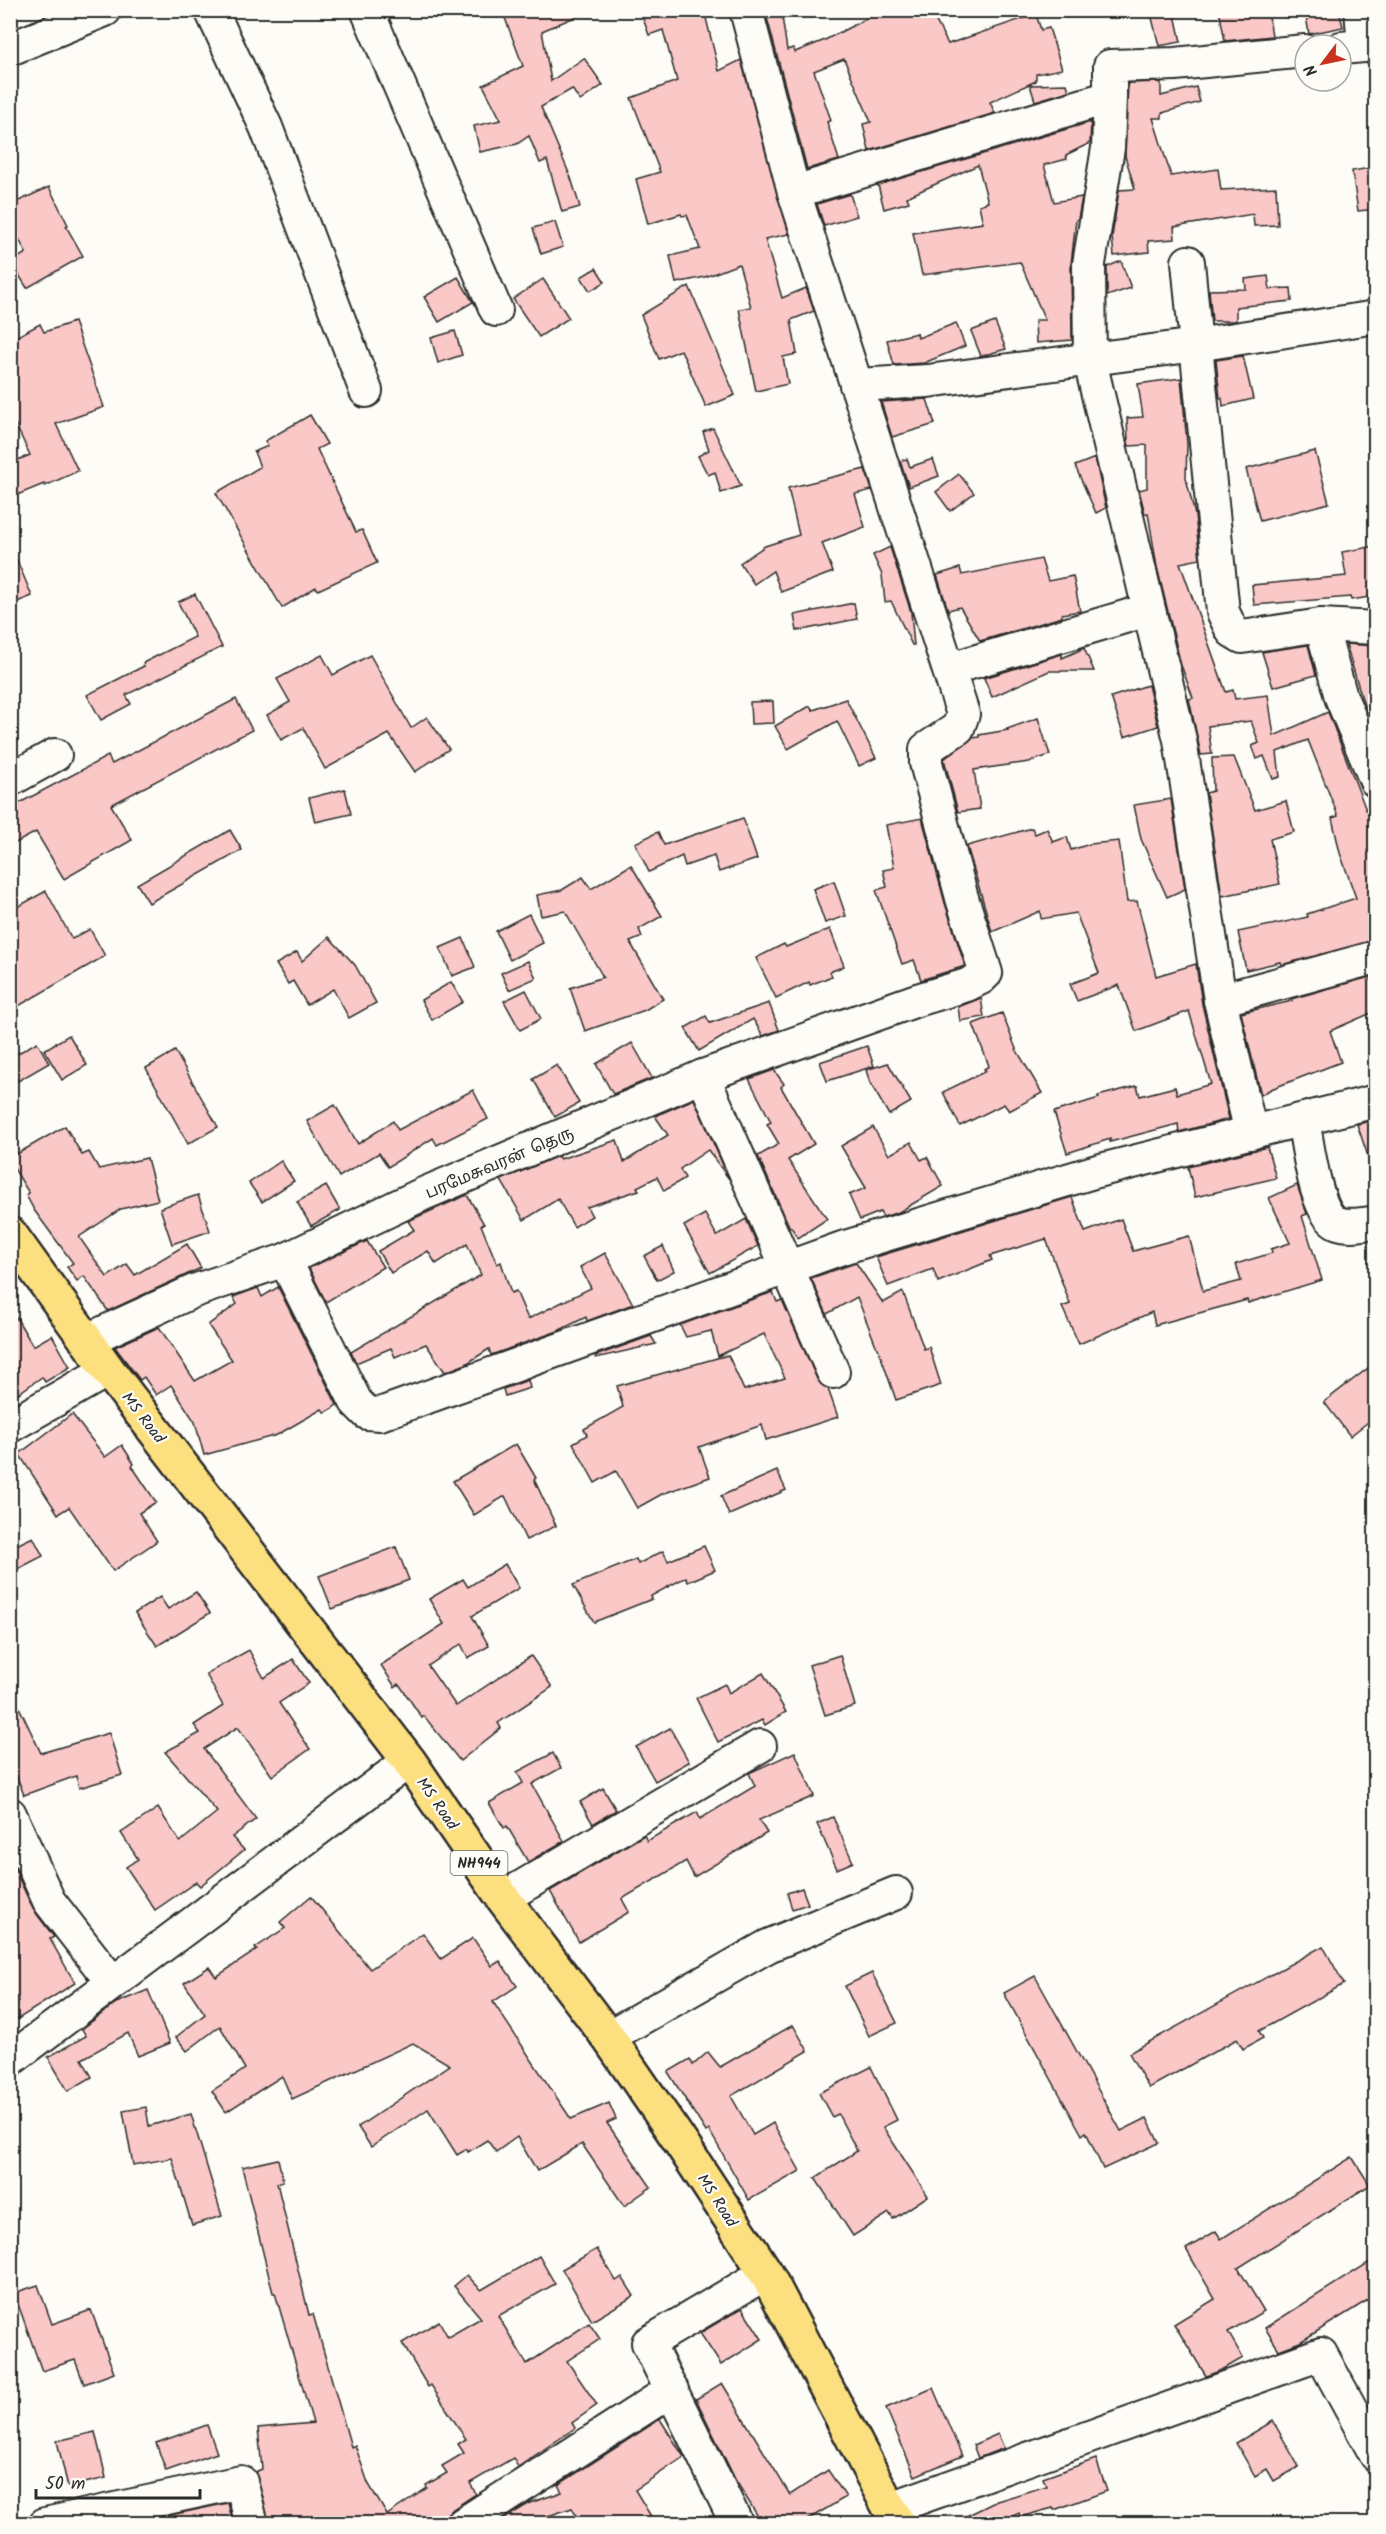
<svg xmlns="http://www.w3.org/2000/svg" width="1386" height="2534" font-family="Kalam,'Noto Sans Tamil',sans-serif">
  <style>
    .building { fill: #f9c8c7; stroke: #2b2b2b; stroke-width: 1.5 }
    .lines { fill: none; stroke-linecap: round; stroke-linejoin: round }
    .minor-casing { stroke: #2b2b2b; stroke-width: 36 }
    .highway-casing { stroke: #2b2b2b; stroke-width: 38 }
    .minor { stroke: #fdfcf7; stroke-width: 32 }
    .highway { stroke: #fce080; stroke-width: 33 }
    .labels { text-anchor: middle; stroke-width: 4.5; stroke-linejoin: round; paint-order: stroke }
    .shield { fill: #fdfcf7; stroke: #6a6a68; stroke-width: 1.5 }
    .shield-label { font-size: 15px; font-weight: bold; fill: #2b2b2b }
    .street-label { font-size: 16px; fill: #2b2b2b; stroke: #fdfcf7 }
  </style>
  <rect width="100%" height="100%" fill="#fdfcf7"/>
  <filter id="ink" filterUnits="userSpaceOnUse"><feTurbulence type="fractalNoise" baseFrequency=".0167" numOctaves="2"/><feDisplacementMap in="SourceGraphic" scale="12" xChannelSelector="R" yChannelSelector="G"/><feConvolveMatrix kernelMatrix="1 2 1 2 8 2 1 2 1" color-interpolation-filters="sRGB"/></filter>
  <g filter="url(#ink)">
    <g class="building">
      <path d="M502 10H591L542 31 551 81 584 58 603 85 580 101 572 89 541 107 571 178 580 207 562 212 547 160 540 163 529 136 517 144 480 152 474 126 501 120 483 85 523 66Z"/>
      <path d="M640 10H704L719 71 741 60 789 234 765 239 782 298 806 288 814 311 791 320 797 354 783 357 788 384 756 391 739 309 751 307 739 264 705 277 676 283 670 256 700 249 687 215 682 216 681 214 648 224 636 179 660 172 631 98 677 81 663 30 649 35Z"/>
      <path d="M765 10H781L787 50 793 48 795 52 825 40 883 10H930L948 44 1036 14 1041 30 1049 28 1062 69 1036 74V81L990 102 995 113 869 151 863 124 871 122 844 59 814 71 831 120 827 122 839 160 807 169Z"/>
      <path d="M1150 10H1174L1181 42 1159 46Z"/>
      <path d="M1219 10H1268L1272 36 1225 41Z"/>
      <path d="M1333 10H1339L1343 27 1309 34 1306 16Z"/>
      <path d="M1161 82V96L1196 87 1200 102 1162 113V118H1153L1171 176 1218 169 1221 190 1276 187 1278 225 1254 226 1253 214 1174 227 1175 239 1148 241 1149 252 1114 256 1112 237 1119 190 1135 189 1125 156 1128 83Z"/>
      <path d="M1067 84 1069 91 1035 101 1030 85Z"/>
      <path d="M1091 122 1090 143 1066 155 1067 159 1044 165 1054 202 1082 197 1078 219 1076 220 1071 264 1072 340 1036 343 1035 320H1045L1020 262 922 275 913 233 983 223 979 205 988 202 978 165 907 197 909 202 884 209 878 185Z"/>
      <path d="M1376 167V209L1358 211 1352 171Z"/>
      <path d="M49 187 68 225 66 226 83 256 27 288 11 262 26 253 10 221V205Z"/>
      <path d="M850 194 857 216 824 226 817 204Z"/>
      <path d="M555 222 563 247 541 254 533 228Z"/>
      <path d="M1121 261 1131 288 1107 296V267Z"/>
      <path d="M596 268 605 282 590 291 581 277Z"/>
      <path d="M1268 276 1270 289 1291 288 1292 301 1236 307V321H1212L1209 290 1246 289 1245 279Z"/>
      <path d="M458 277 473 302 439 322 424 297Z"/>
      <path d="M543 279 569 318 539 337 513 299Z"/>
      <path d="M689 286 735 395 706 407 681 350 659 359 641 315Z"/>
      <path d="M74 322 104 407 56 424 78 471 45 486 44 484 10 498V463L30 455 10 413V340L40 324 44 332Z"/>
      <path d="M995 322 1006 349 981 356 971 331Z"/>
      <path d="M956 323 965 346 924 363 894 365 887 340 917 333 918 338Z"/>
      <path d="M455 331 462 355 438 363 431 338Z"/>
      <path d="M1243 356 1253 399 1223 406 1222 398H1220L1216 360Z"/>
      <path d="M1181 378 1187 443 1186 478 1195 515 1200 559 1180 563 1226 692 1233 690 1235 699 1268 695 1274 736 1328 712 1366 810 1376 808V940L1281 965 1280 962 1246 970 1238 932 1308 917 1307 914 1356 898 1340 853 1332 818 1338 816 1308 740 1277 752 1280 777 1273 779 1264 756 1257 759 1252 746 1259 743 1251 721 1208 726 1212 754 1201 755 1189 699 1193 698 1181 665 1157 567 1148 513 1145 514 1139 490 1147 488V445L1129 446 1128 442 1127 418 1143 417 1138 384Z"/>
      <path d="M927 399 935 424 892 437 881 402Z"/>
      <path d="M310 415 327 444 317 449 356 532 362 530 377 563 318 590 316 587 282 608 216 493 260 467 254 452 268 446 265 441Z"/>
      <path d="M713 428 741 486 721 493 715 472 708 475 698 456 709 450 703 432Z"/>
      <path d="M1315 451 1329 503 1260 521 1246 469Z"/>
      <path d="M1095 458 1106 508 1096 513 1075 466Z"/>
      <path d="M907 459 910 467 933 459 939 476 909 487 900 461Z"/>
      <path d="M865 469 872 490 855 494 865 527 822 543 833 572 781 592 773 571 754 584 740 563 765 546 799 535 788 488Z"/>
      <path d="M959 474 974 493 950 511 936 492Z"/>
      <path d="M11 546 32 596 10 605V547Z"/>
      <path d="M1376 546V596L1351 600 1350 597 1254 605 1252 585 1346 576 1342 552Z"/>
      <path d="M890 547 911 612 914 645H912L891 601 885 602 882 575 873 555Z"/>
      <path d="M1041 559 1048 581 1073 576 1080 611 1062 614V617L980 641 960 607 948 610 937 575 960 568 962 575Z"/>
      <path d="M195 594 222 647 126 695 131 704 101 720 87 695 144 666 143 663 195 637 178 602Z"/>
      <path d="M854 603 857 619 797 631 794 615Z"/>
      <path d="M1346 644 1376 646V729L1363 702Z"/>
      <path d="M1308 645 1316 675 1273 687 1262 652Z"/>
      <path d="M1084 648 1094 671H1049L992 697 984 678 1062 654V658Z"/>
      <path d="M322 655 333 675 370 655 411 728 427 717 449 749 415 772 389 734 325 769 303 728 281 740 267 715 290 702 277 679Z"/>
      <path d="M1148 685 1158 726 1124 737 1111 697Z"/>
      <path d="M236 699 252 730 111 805 132 840 64 879 36 832 10 846V808L108 756 112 764Z"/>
      <path d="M846 699 876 758 859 766 837 721 788 749 775 726 810 706 813 710Z"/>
      <path d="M773 701 774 723 751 724 750 702Z"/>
      <path d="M1038 718 1050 755 1029 762 974 770 980 809 958 812 944 759 972 738 979 737V735L1008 730 1007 729Z"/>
      <path d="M1234 757 1255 810 1286 801 1294 832 1270 839 1280 884 1222 896 1206 793 1213 791 1212 758Z"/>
      <path d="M345 789 351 814 315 822 309 798Z"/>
      <path d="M1171 799 1185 889 1167 897 1141 839 1134 805Z"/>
      <path d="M743 818 757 859 719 872 714 856 685 866 682 856 649 872 635 843 658 832 664 845Z"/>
      <path d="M922 818 945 903 965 966 921 980 914 960 902 964 876 890 887 887 883 870 894 868 886 825Z"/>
      <path d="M1032 828 1035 834 1047 829 1053 842 1067 837 1071 850 1090 844 1119 841 1127 902 1137 901 1156 976 1196 964 1202 1004 1229 1119 1179 1132 1178 1124 1110 1142V1139L1067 1153 1054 1112 1099 1098 1098 1096 1137 1086 1140 1096 1175 1087 1177 1094 1211 1084 1189 1011 1136 1031 1119 985 1077 1001 1070 984 1099 973 1076 913 1041 919 1040 911 992 932 967 846Z"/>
      <path d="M230 830 242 850 149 903 137 884Z"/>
      <path d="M631 865 662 916 639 929 642 937 630 942 663 999 645 1010 585 1031 570 988 603 977 565 911 541 916 537 895 562 890 583 877 591 889Z"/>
      <path d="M834 881 846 916 825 923 813 889Z"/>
      <path d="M46 891 72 939 90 929 105 956 10 1011V911Z"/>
      <path d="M529 914 543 943 510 960 496 931Z"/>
      <path d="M830 929 844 966 830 972 832 976 810 985 809 982 776 998 756 958 784 944 786 947Z"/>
      <path d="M329 937 355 965 376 1003 349 1018 333 989 307 1005 293 981 288 984 276 964 297 952 302 961Z"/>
      <path d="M463 938 475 967 452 976 440 948Z"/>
      <path d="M528 961 536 978 509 990 501 973Z"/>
      <path d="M1370 977 1376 991V1011L1330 1031 1341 1062 1271 1089 1261 1095 1241 1013 1292 1001 1291 999Z"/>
      <path d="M451 982 463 1002 432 1020 421 1000Z"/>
      <path d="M526 990 541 1019 520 1030 504 1001Z"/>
      <path d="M981 998 984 1017 960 1021 958 1007Z"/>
      <path d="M769 1003 779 1030 763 1036 753 1019 699 1051 685 1028 706 1016 710 1023Z"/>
      <path d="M1002 1013 1016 1049 1042 1093 1009 1111 1004 1104 960 1126 943 1092 986 1071 984 1069 989 1066 973 1024Z"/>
      <path d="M69 1035 87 1065 62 1080 44 1050Z"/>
      <path d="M37 1042 49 1063 18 1081 10 1068V1058Z"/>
      <path d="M632 1043 652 1078 613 1094 596 1064Z"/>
      <path d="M867 1046 874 1066 827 1081 820 1062Z"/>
      <path d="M175 1051 218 1127 188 1144 146 1068Z"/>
      <path d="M888 1063 911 1102 889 1115 870 1083 866 1070Z"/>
      <path d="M557 1065 579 1103 555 1117 533 1079Z"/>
      <path d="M774 1070 784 1084 781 1087 814 1144 788 1160 827 1219 798 1238 791 1227 790 1228 758 1156 779 1144 767 1124 771 1122 749 1079Z"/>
      <path d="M473 1090 488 1119 437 1145 433 1138 388 1167 379 1153 339 1177 307 1121 335 1105 358 1144 393 1121 398 1130Z"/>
      <path d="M694 1099 729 1179 708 1150 680 1169 685 1178 664 1191 657 1177 637 1187 639 1190 587 1207 592 1216 574 1227 558 1199 524 1220 501 1180 558 1156 560 1159 617 1140 624 1162 668 1135 655 1116Z"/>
      <path d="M1376 1120V1170L1373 1171 1357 1124Z"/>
      <path d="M65 1126 82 1155 89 1152 99 1169 147 1158 158 1200 121 1209 79 1237 107 1277 127 1264 135 1275 187 1244 201 1268 108 1311 84 1276 77 1281 67 1267 73 1263 34 1210 26 1195 29 1193 10 1162V1158Z"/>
      <path d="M873 1127 889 1155 911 1142 921 1160 927 1157 943 1186 899 1212 883 1217 880 1212 860 1220 849 1195 866 1188 841 1146Z"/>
      <path d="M1267 1147 1276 1178 1195 1197 1188 1167Z"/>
      <path d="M281 1161 294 1181 262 1202 249 1183Z"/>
      <path d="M1297 1185 1307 1214 1302 1216 1322 1280 1248 1303 1247 1300 1155 1325 1152 1312 1079 1344 1062 1307 1070 1304 1046 1239 990 1256 992 1260 938 1282 933 1269 888 1286 876 1257 1072 1197 1085 1232 1121 1219 1133 1251 1189 1236 1203 1291 1241 1281 1236 1264 1272 1253 1271 1249 1290 1243 1269 1198Z"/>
      <path d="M326 1186 340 1210 311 1226 297 1202Z"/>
      <path d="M198 1195 210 1231 172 1244 160 1208Z"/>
      <path d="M467 1195 484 1224 481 1225 497 1264 501 1262 511 1293 516 1291 528 1319 591 1288 580 1267 605 1253 633 1304 587 1321 586 1317 558 1331 491 1355 489 1349 466 1364 445 1372 426 1344 395 1357 391 1348 356 1363 351 1352 481 1275 467 1244 436 1264 428 1251 391 1273 378 1251 414 1230 408 1221Z"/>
      <path d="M705 1214 717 1236 746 1219 758 1246 710 1273 684 1226Z"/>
      <path d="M367 1241 383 1267 326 1302 309 1268Z"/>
      <path d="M663 1246 674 1271 657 1280 644 1256Z"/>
      <path d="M856 1263 883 1303 903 1292 924 1349 929 1347 941 1385 896 1400 878 1348H877L857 1297 827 1314 811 1278Z"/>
      <path d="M278 1287 337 1405 325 1413 322 1409 277 1435 204 1455 195 1422 171 1385 156 1395 144 1377 140 1380 115 1347 159 1327 195 1381 232 1360 208 1325 237 1304 233 1297 258 1288 262 1297Z"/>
      <path d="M773 1292 777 1302 782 1300 817 1379 828 1389 838 1417 766 1440 762 1425 699 1447 710 1477 662 1494 637 1508 616 1471 595 1483 573 1443 587 1435 584 1429 623 1407 617 1386 728 1355 744 1390 785 1378 764 1334 718 1356 711 1331 686 1337 680 1325Z"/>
      <path d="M10 1307 33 1346 52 1335 70 1367 45 1382 42 1377 10 1399Z"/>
      <path d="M651 1336 656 1344 596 1358 595 1356Z"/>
      <path d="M1376 1362V1416L1350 1436 1324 1402Z"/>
      <path d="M528 1380 530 1388 505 1396 503 1389Z"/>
      <path d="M72 1414 105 1457 122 1445 134 1464 132 1466 156 1502 139 1513 157 1541 113 1571 69 1507 58 1514 19 1454Z"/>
      <path d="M516 1444 536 1478 534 1479 556 1526 526 1540 505 1496 474 1515 453 1481Z"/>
      <path d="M777 1471 786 1490 729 1515 721 1496Z"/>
      <path d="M33 1537 43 1556 10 1573V1548Z"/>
      <path d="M704 1546 715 1570 688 1582 686 1577 651 1596 652 1599 594 1622 573 1585 636 1559 638 1564 663 1551 668 1561Z"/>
      <path d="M396 1547 409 1580 332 1609 319 1576Z"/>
      <path d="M505 1564 519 1588 472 1616 489 1646 468 1658 461 1644 428 1666 456 1706 531 1656 552 1687 498 1723 501 1728 460 1761 424 1716 422 1718 399 1684 395 1687 381 1665 444 1624 429 1599 463 1579 468 1587Z"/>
      <path d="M196 1592 210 1613 157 1646 135 1613 160 1597 168 1609Z"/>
      <path d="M249 1650 264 1678 293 1659 309 1683 279 1703 310 1749 272 1776 238 1727 204 1749 256 1819 232 1837 244 1850 200 1886 196 1882 155 1910 126 1867 138 1859 121 1833 158 1808 180 1842 217 1812 165 1752 200 1733 194 1725 223 1706 206 1674Z"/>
      <path d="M840 1655 855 1706 825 1715 809 1665Z"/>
      <path d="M763 1673 786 1712 765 1725 762 1720 718 1742 696 1698 725 1684 729 1693Z"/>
      <path d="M10 1688 41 1753 109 1733 122 1775 79 1788 76 1776 24 1795 10 1759Z"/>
      <path d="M670 1728 689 1762 655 1781 636 1747Z"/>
      <path d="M795 1752 814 1796 759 1820 767 1833 694 1877 686 1861 622 1899 629 1912 579 1942 550 1891 644 1835 647 1841 697 1812 700 1819 755 1786 749 1773Z"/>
      <path d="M553 1753 561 1768 532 1784 564 1841 528 1862 507 1826 504 1828 489 1803 523 1783 517 1772Z"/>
      <path d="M603 1788 616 1810 593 1824 580 1802Z"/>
      <path d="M833 1817 853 1862 837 1869 817 1824Z"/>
      <path d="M10 1859 33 1909 54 1937 50 1939 75 1983 10 2024Z"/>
      <path d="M802 1888 808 1904 792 1909 787 1893Z"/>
      <path d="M311 1896 370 1969 423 1933 441 1959 473 1938 492 1966 500 1961 517 1986 493 2002 571 2119 609 2103 616 2119 607 2123 651 2187 624 2206 582 2144 537 2171 517 2137 496 2152 487 2140 468 2152 467 2149 457 2155 428 2109 371 2147 358 2127 450 2065 413 2043 292 2099 282 2076 226 2112 212 2091 245 2069 220 2026 187 2051 176 2037 205 2014 184 1983 209 1967 216 1977 257 1950 255 1948 285 1928 280 1922Z"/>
      <path d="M1323 1946 1344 1984 1259 2031 1263 2038 1243 2049 1237 2039 1149 2088 1129 2053Z"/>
      <path d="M872 1973 897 2023 869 2036 845 1986Z"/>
      <path d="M1035 1976 1121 2131 1147 2118 1159 2143 1103 2169 1086 2132 1082 2135 1004 1993Z"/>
      <path d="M148 1990 170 2043 138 2056 128 2033 82 2059 92 2077 68 2091 48 2057 86 2036 82 2029 116 2003Z"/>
      <path d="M793 2025 808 2051 731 2096 753 2135 773 2123 800 2171 749 2200 709 2130 706 2132 668 2072 690 2059 693 2065 708 2052 720 2067Z"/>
      <path d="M871 2067 897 2120 883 2127 928 2196 893 2219 889 2213 853 2236 815 2178 857 2151 838 2114 832 2117 819 2093Z"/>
      <path d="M146 2107 149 2126 191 2114 222 2216 192 2225 172 2158 133 2165 123 2111Z"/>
      <path d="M1352 2157 1370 2185 1238 2268 1264 2311 1228 2332 1243 2358 1222 2370 1206 2376 1174 2324 1215 2299 1186 2249 1216 2231 1221 2239Z"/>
      <path d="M278 2159 283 2181 277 2183 309 2315 313 2314 351 2447 355 2445 368 2483 387 2515 427 2488 426 2485 447 2473 442 2466 464 2453 458 2444 466 2439 431 2385 428 2387 402 2343 439 2321 448 2337 481 2318 454 2286 467 2275 481 2290 539 2256 555 2284 498 2316 527 2364 589 2323 600 2339 567 2361 597 2405 572 2423 575 2428 518 2467 513 2458 470 2483 476 2494 453 2509 447 2515 445 2523H269L255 2472 262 2469 258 2428 313 2423 275 2293H273L242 2167Z"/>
      <path d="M597 2249 616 2281 622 2277 634 2296 592 2321 562 2269Z"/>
      <path d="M1376 2258V2295L1300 2342 1279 2350 1265 2328Z"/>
      <path d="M38 2285 52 2324 91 2310 114 2373 84 2384 75 2360 42 2371 14 2293Z"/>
      <path d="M742 2308 762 2339 721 2365 700 2333Z"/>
      <path d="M722 2383 790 2495 828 2470 846 2497 802 2523H762L736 2481 696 2399Z"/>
      <path d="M933 2388 962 2456 915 2476 886 2408Z"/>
      <path d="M660 2419 684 2457 635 2490 655 2523H580L572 2508 527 2523H497L530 2503 562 2492 558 2485Z"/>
      <path d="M1273 2421 1299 2467 1274 2481 1267 2469 1255 2476 1236 2443Z"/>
      <path d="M207 2425 217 2453 166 2471 156 2443Z"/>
      <path d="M95 2432 106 2478 68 2487 57 2441Z"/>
      <path d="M998 2434 1004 2448 978 2458 973 2445Z"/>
      <path d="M1096 2459 1107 2491 1054 2510 1053 2508 1020 2517 1019 2513 999 2523H952L997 2501 1046 2486 1043 2478Z"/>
      <path d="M228 2503 233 2523H173L171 2515Z"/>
    </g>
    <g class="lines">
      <g class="minor-casing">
        <g id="minor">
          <path d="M211 10 266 127 366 391"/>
          <path d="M367 10 496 310"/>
          <path d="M1341 48 1364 46 1361 10"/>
          <path d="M10 49 105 10"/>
          <path d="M1110 97V66L1175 64 1305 51"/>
          <path d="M794 192 1110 97 1108 148 1089 264 1090 361 1180 740 1220 1000 1251 1133"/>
          <path d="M1188 262 1196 345 1376 317"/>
          <path d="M856 385 928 381 1196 345 1223 612 1232 631 1242 637 1321 625 1376 628"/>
          <path d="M1321 625 1341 697 1376 781"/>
          <path d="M950 669 1148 610"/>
          <path d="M10 780 55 755"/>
          <path d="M1220 1000 1376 957"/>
          <path d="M703 1076 833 1372"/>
          <path d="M1303 1120C1308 1143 1315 1215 1338 1223 1350 1227 1364 1224 1376 1222"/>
          <path d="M285 1260 356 1402 367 1413 380 1414 842 1248 1097 1171 1376 1101"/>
          <path d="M87 1340 194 1291 285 1260 423 1194 703 1076 917 1000 967 985 981 978 986 973 962 898 926 763V749L958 728 963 714 794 192 746 10"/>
          <path d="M10 1426 108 1370"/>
          <path d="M10 1814 49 1901 112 1982"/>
          <path d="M503 1898 760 1746"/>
          <path d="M608 2037 768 1946 896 1893"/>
          <path d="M10 2060 409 1761"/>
          <path d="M891 2508 1321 2354 1376 2455"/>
          <path d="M45 2524 241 2482 252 2524"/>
          <path d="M463 2524 672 2390"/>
          <path d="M737 2524 648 2343 766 2273"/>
        </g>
      </g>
      <g class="highway-casing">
        <path id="highway" d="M10 1234 108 1370 409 1761 503 1898 608 2037 677 2137 766 2273 898 2524"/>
      </g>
      <use href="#minor" class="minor"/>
      <use href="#highway" class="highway"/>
    </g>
  </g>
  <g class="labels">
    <rect class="shield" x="450.5" y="1851" width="57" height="24" rx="4.5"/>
    <g class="shield-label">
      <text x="479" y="1868">NH944</text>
    </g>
    <g class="street-label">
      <text transform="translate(499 1162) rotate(-23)" y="6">பரமேசுவரன் தெரு</text>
      <text transform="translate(144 1417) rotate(52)" y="6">MS Road</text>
      <text transform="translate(438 1803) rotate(55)" y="6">MS Road</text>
      <text transform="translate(718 2200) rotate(57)" y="6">MS Road</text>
    </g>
  </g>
  <rect width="1386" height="2534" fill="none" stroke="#fdfcf7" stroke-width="36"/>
  <rect x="18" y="18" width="1350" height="2498" fill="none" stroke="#2b2b2b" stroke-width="2" filter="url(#ink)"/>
  <g transform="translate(1323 63) rotate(238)"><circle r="28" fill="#fdfcf7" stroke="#a9a8a5" stroke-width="1.5"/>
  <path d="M0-4.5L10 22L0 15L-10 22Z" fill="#c8321e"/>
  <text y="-9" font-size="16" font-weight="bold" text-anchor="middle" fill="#2b2b2b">N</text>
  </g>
  <path d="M36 2489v9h164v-9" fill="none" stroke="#2b2b2b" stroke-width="3"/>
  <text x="45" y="2489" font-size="18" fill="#2b2b2b" stroke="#fdfcf7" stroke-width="4.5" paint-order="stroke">50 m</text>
</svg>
